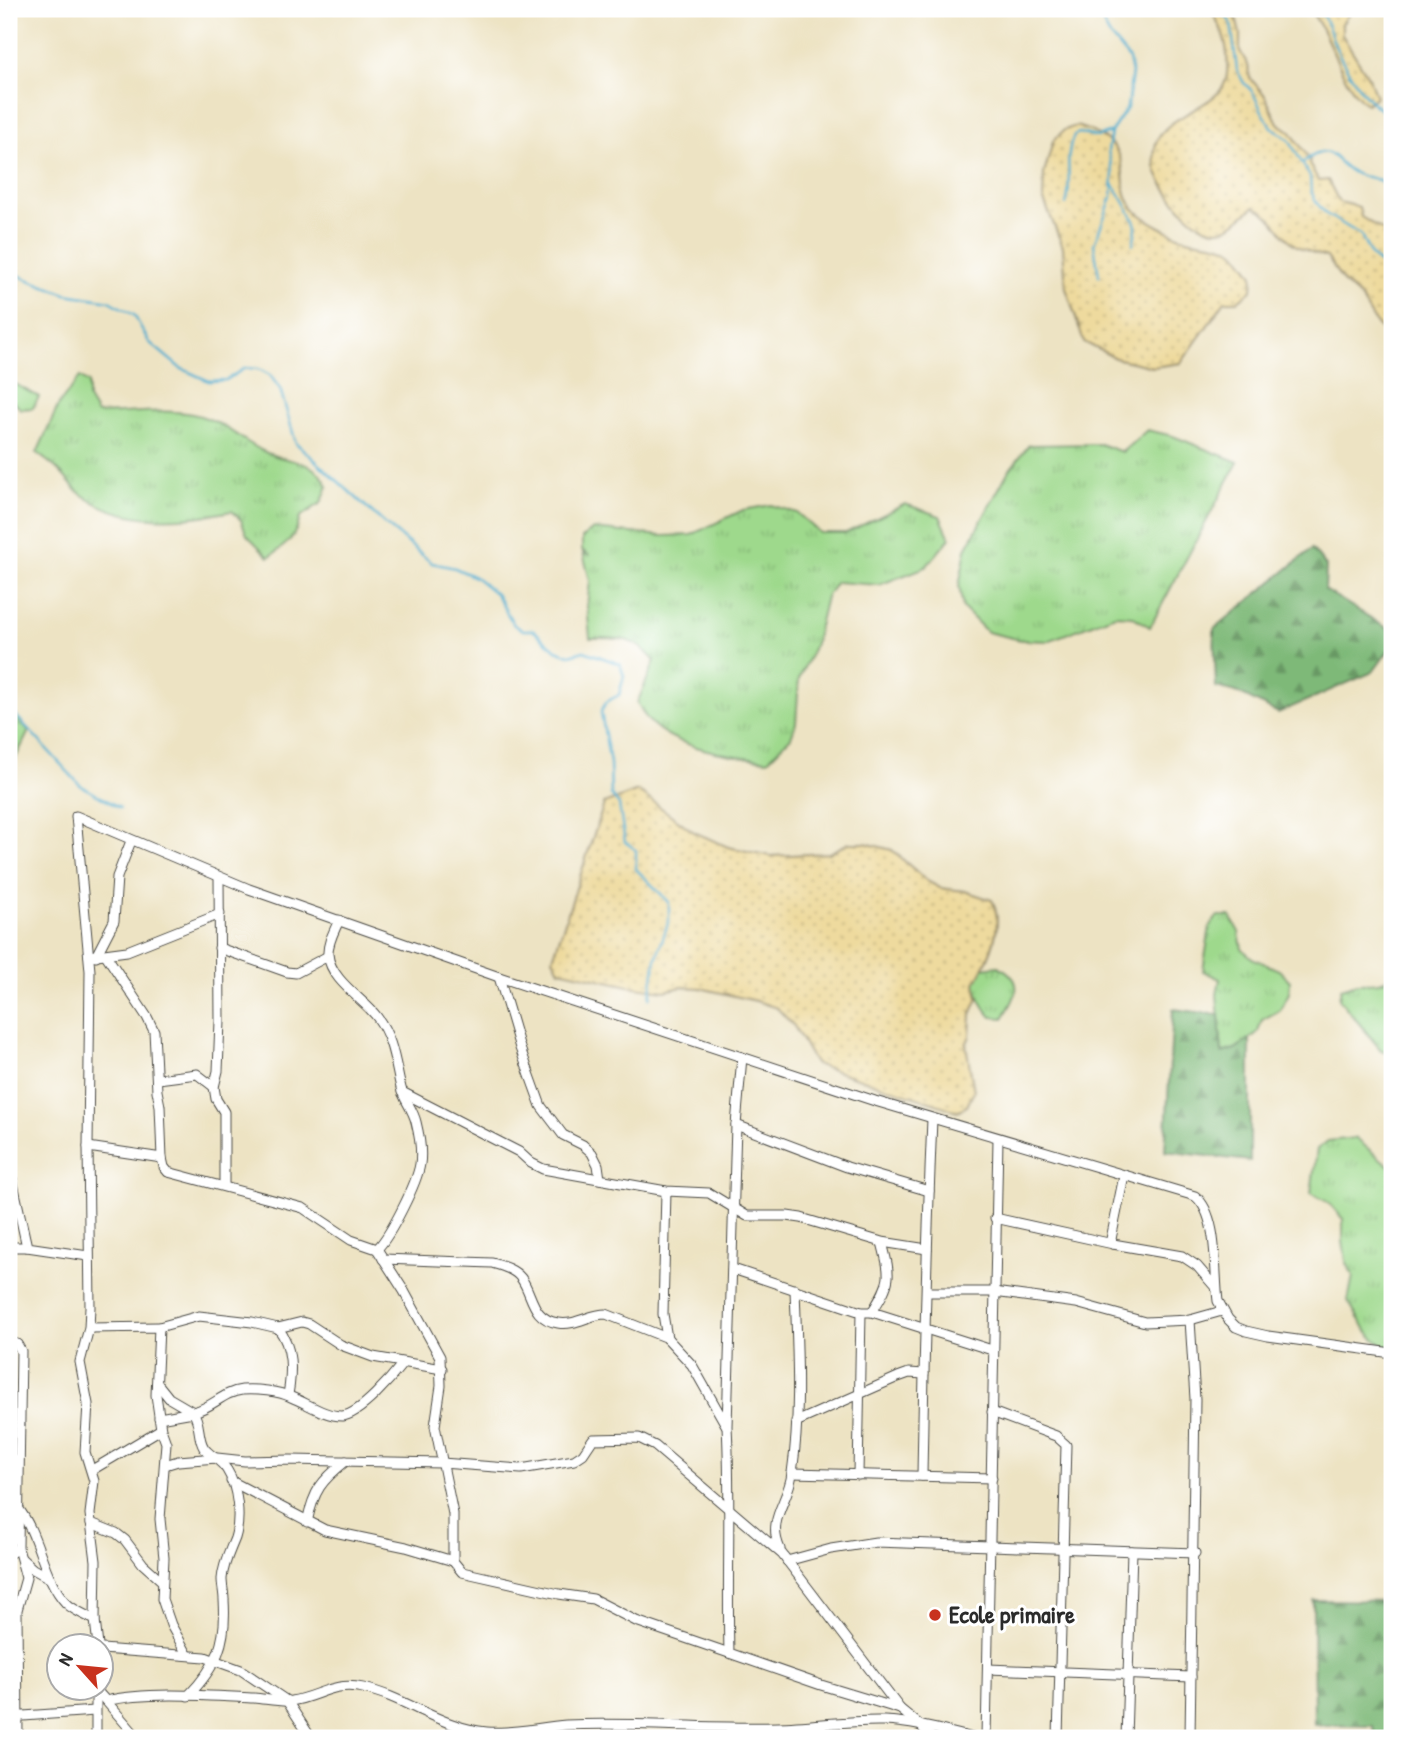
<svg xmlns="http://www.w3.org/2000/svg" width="1401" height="1747" font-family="'Patrick Hand',sans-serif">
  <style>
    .grass { fill: url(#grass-tufts); stroke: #64825c; stroke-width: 2 }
    .forest { fill: url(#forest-firs); stroke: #547252; stroke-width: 2 }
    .sand { fill: url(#sand-dots); stroke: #8c8264; stroke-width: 2 }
    .cemetery { fill: url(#cemetery-stones); stroke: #64825c; stroke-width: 2 }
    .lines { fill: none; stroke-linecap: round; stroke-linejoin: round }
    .stream { stroke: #51aecf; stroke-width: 2.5 }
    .street-casing { stroke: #484742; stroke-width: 11 }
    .street { stroke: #fff; stroke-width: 9 }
    .poi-dot { fill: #c8321e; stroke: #fff; stroke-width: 2.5 }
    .labels { text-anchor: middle; stroke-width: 6; stroke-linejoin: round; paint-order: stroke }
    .poi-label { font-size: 24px; font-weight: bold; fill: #2b2b2b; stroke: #fff; text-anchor: start }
  </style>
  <defs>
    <pattern id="grass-tufts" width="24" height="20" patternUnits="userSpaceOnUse" patternTransform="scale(1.75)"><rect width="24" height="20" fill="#9ed98c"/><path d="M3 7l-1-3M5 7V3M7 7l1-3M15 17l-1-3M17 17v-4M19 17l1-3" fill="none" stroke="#88ba79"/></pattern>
    <pattern id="forest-firs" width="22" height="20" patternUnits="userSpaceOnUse" patternTransform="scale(1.75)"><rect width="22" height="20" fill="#7eb978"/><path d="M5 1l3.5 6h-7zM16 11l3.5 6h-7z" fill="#679763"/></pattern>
    <pattern id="sand-dots" width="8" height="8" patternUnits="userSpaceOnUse" patternTransform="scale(1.75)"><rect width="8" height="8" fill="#eeda9e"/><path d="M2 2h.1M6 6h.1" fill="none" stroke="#cb8" stroke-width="1.8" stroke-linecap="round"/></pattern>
    <pattern id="cemetery-stones" width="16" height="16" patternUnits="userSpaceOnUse" patternTransform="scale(1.75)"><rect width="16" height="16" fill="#9ed98c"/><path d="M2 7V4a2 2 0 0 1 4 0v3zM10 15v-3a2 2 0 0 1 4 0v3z" fill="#88ba79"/></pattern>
  </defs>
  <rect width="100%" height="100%" fill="#fff"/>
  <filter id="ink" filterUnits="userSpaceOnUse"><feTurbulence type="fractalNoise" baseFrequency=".0143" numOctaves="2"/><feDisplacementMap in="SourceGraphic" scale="14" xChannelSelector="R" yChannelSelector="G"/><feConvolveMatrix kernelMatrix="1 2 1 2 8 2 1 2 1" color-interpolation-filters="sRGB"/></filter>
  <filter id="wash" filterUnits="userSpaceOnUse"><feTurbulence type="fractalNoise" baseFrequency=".00686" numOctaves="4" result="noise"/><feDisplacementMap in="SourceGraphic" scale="28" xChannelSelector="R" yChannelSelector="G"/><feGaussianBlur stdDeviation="1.57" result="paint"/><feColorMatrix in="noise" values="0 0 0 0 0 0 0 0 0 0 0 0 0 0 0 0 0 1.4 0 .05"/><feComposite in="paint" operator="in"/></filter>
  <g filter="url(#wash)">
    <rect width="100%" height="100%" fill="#ede3c3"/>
    <g class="grass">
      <path d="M80 377 88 383V399L97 414C131 414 180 406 209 419 229 427 245 443 265 452 290 464 314 457 328 486L321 503 300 517C296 538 286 545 269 557L247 535 241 520 232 511C182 521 125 526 81 494 72 487 66 477 58 470 52 464 44 459 37 453L59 404Z"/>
      <path d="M9 378 13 383 39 397 33 408 21 409 9 398Z"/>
      <path d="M1147 430 1173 436 1238 462 1150 627 1132 616 1115 615 1048 641 1021 640 987 632 963 608 959 586 966 549 1008 472 1029 445 1100 444 1122 452Z"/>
      <path d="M905 504 940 516 950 538 926 567 879 585 836 582 826 597 814 647 799 678 796 723 791 737 768 760C732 756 676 749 649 721 644 716 641 708 637 703L655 661C633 636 621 638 590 638L587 606 590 581 583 553 590 556 582 550V538L593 529 662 536 691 535 743 510 771 505 797 513 820 533H846Z"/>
      <path d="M1218 916H1230L1239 932 1242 949 1252 958 1279 970 1290 981 1289 993 1280 1010 1262 1020 1258 1032 1250 1039 1235 1049 1222 1053 1217 995 1220 979 1203 971 1210 926Z"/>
      <path d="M998 966C1027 981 1016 996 1003 1018L992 1017C982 1006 978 997 975 983L983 968Z"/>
      <path d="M1392 975V1053L1381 1050 1339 999 1341 988C1346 987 1353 984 1358 983 1372 982 1381 985 1392 975Z"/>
      <path d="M1355 1138 1392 1168V1348C1370 1344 1359 1318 1348 1301L1353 1276 1346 1261 1343 1242V1219L1329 1203 1311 1193 1317 1149 1328 1141Z"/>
    </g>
    <g class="forest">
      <path d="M1312 549 1326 566 1325 590 1392 631V646L1373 672 1278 713 1236 692 1216 687 1214 629Z"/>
      <path d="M1173 1009 1219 1015 1222 1053 1235 1049 1250 1039V1161L1165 1151Z"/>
      <path d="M1313 1600 1392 1601V1738H1375L1373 1726 1314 1725Z"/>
    </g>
    <g class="sand">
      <path d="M1209 9H1237L1235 13 1240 34V51L1248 65 1250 78 1264 94 1278 123 1290 131 1310 160 1309 164 1319 181 1328 180 1339 202 1359 207 1361 217 1392 236V253L1388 258 1392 262V337L1384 333 1375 322 1360 297 1344 283 1327 257C1316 254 1305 251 1295 245 1279 234 1273 213 1254 207 1245 213 1233 227 1224 229 1199 236 1170 198 1160 179 1154 169 1153 154 1156 143 1166 112 1225 107 1227 74 1229 50 1224 27 1209 9Z"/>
      <path d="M1309 9H1352L1342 24V35L1369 78 1376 97 1366 104C1339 82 1332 37 1309 9Z"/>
      <path d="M1076 126C1151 148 1103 185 1141 215 1150 222 1174 235 1184 238 1200 243 1217 241 1232 250 1240 255 1247 267 1253 275L1252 290 1238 301H1225L1181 363 1153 367 1115 358 1084 342 1066 288 1063 247 1043 198 1044 174 1053 141 1064 130Z"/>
      <path d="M638 791 694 832 728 847 771 856 829 853 849 843H865L892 850 927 881 940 888 965 891 992 900C1005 925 989 960 975 983L978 998 971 1014 970 1036 966 1045 974 1091 967 1106 957 1111 815 1064 794 1026 777 1008 756 1001 700 988 682 987 665 991 629 986 559 970 553 958 604 804Z"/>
    </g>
    <path class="cemetery" d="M9 708 29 731 9 772Z"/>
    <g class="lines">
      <g class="stream">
        <path d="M1099 9V16L1110 36 1129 59 1132 73 1127 108 1111 132 1108 151 1113 173 1112 197 1094 244 1099 276"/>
        <path d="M1220 9 1231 23 1237 70 1244 83 1252 91 1265 117 1272 127 1289 140 1310 177 1311 191 1316 202 1326 214 1361 235 1371 256 1392 273"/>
        <path d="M1319 9C1329 22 1331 39 1339 54 1348 72 1371 111 1392 114"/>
        <path d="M1302 163C1334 139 1330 161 1356 174 1364 178 1375 176 1382 183 1389 190 1389 204 1392 213"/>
        <path d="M1113 184C1118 190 1135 220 1136 226 1136 232 1134 239 1133 244"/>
        <path d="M1066 204C1074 178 1062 162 1074 135L1079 133 1097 137 1111 132"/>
        <path d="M9 269 24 278 66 294 110 301 134 315 149 342 180 368 209 381 226 380 245 368 259 369 270 375 280 389 296 443 385 524 432 563 455 568 475 577 496 594 514 625 523 630H533L556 650 570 655 584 651 620 664 624 676 619 695 606 702 601 712 610 763 611 795 619 805 625 842 636 850V869L669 902V920L656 959 650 998"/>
        <path d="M9 708 80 785 120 808"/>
      </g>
    </g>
  </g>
  <g filter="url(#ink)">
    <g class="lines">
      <g class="street-casing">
        <g id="street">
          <path d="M219 877 220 1021 218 1071 214 1087 216 1099 224 1112V1186"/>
          <path d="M339 920C335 930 327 943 328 955 331 981 364 999 377 1017 393 1038 395 1063 401 1088 404 1100 413 1109 416 1122 419 1134 422 1151 420 1164 417 1183 391 1235 377 1249"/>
          <path d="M219 948 287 972 296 973 328 956"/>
          <path d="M106 955 147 1017 154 1031 157 1091 160 1106 162 1158 164 1167 168 1172 303 1208 351 1240 377 1249 404 1291 440 1357 441 1386 435 1426 453 1514V1561L462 1572 559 1594 593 1599 636 1621 729 1653"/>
          <path d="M89 956 127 951 220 914"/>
          <path d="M96 956 114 921 117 877 131 841"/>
          <path d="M499 977 520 1048 541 1106 563 1135 583 1145 592 1153 598 1165 600 1179"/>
          <path d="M742 1057 736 1125 727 1426C731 1501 727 1577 729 1653L821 1685 900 1709"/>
          <path d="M158 1079 197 1074 214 1087"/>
          <path d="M402 1092 519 1152 531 1163 543 1169 666 1191 709 1193 747 1216H787L801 1218 882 1242 927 1249"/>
          <path d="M736 1125 847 1167 929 1191"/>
          <path d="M88 1147 162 1158"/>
          <path d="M1124 1176 1111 1239 1113 1244 1182 1256 1197 1266 1216 1288"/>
          <path d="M9 1180 12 1179 27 1247"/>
          <path d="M666 1191 663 1314 667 1338"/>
          <path d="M995 1218 1113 1244"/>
          <path d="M9 1247H27L88 1256"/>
          <path d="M383 1259 492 1263C502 1266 514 1269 521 1278 533 1294 531 1319 558 1323 576 1326 589 1314 606 1314L667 1338 692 1365 726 1425"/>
          <path d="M733 1269 861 1312H872L992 1350"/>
          <path d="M928 1292H994L1076 1303 1145 1322 1190 1320 1222 1311"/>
          <path d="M872 1312C892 1280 891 1278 882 1242"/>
          <path d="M159 1327 199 1316 252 1322 278 1328 302 1322 309 1324 341 1345 373 1357 442 1369"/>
          <path d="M89 1328 159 1327 156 1395 161 1429 166 1443 160 1519 164 1558 162 1599 171 1625 187 1654"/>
          <path d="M278 1328C293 1347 292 1372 288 1395"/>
          <path d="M9 1342 17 1344 21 1351 18 1548 26 1578 17 1610 18 1738"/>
          <path d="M157 1383 169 1398 193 1412C212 1408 223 1392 242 1390 256 1389 279 1391 291 1397 307 1403 324 1416 342 1416 360 1415 393 1376 403 1363"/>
          <path d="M992 1412 1056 1436 1066 1445 1058 1738"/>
          <path d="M159 1418 193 1412C201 1423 197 1437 204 1448 210 1456 221 1460 227 1470 238 1487 241 1519 235 1538 230 1551 223 1564 222 1579 222 1586 224 1593 224 1600 227 1643 217 1666 188 1696"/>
          <path d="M796 1422 898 1377 909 1373 924 1374"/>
          <path d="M165 1465 178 1461 217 1458 245 1461 290 1460 442 1463 521 1469 574 1460 583 1454 593 1439 639 1438 655 1446 782 1554 900 1709 921 1726 932 1738"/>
          <path d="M92 1470 161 1429"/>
          <path d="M792 1473 992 1478"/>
          <path d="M858 1475 861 1312"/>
          <path d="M922 1476C924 1357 927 1238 932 1119"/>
          <path d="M231 1481 325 1530 406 1547 453 1561"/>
          <path d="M18 1508C40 1536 42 1577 66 1603 73 1610 85 1615 95 1620"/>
          <path d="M307 1522C314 1490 321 1481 346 1461"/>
          <path d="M91 1523 116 1533 125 1540 143 1564 162 1581"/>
          <path d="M780 1549C766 1519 789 1502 792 1473 801 1412 797 1350 795 1289"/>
          <path d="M9 1554 18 1548"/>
          <path d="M22 1559 33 1569 51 1579"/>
          <path d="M787 1561 831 1549 876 1542 1195 1553"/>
          <path d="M98 1646 95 1620 96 1561 90 1514 94 1481 85 1452 88 1404 80 1362 89 1328 90 1307 88 1147 90 971 76 816 249 889 499 977 875 1101 1195 1196C1219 1215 1214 1272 1218 1301L1228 1319 1236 1327 1246 1331 1268 1336 1392 1353"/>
          <path d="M102 1649 205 1657 241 1670 287 1701 311 1738"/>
          <path d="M988 1669 1191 1677"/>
          <path d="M96 1690 106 1701C146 1691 212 1696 254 1698 266 1699 279 1702 291 1701 319 1697 333 1681 363 1688 405 1697 443 1729 487 1732 514 1734 540 1727 566 1725 637 1722 708 1729 778 1727 814 1726 849 1720 884 1721 914 1722 944 1731 973 1738"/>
          <path d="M106 1701 138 1738"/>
          <path d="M9 1717 95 1711"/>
          <path d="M96 1738V1689"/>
          <path d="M448 1738 473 1730"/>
          <path d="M986 1738 998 1139"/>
          <path d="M1126 1738 1132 1551"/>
          <path d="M1190 1738 1195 1399 1190 1320"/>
        </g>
      </g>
      <use href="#street" class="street"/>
    </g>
  </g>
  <circle class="poi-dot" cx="935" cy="1615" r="7"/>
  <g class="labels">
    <g class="poi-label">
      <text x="949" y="1623">Ecole primaire</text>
    </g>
  </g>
  <rect width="1401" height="1747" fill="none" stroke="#fff" stroke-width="35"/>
  <g transform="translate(80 1667) rotate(297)"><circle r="33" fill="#ffffff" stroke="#aaaaaa" stroke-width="2"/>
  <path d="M0-5L12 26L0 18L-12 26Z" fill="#c8321e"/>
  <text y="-10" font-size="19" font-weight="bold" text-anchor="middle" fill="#2b2b2b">N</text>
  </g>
</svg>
